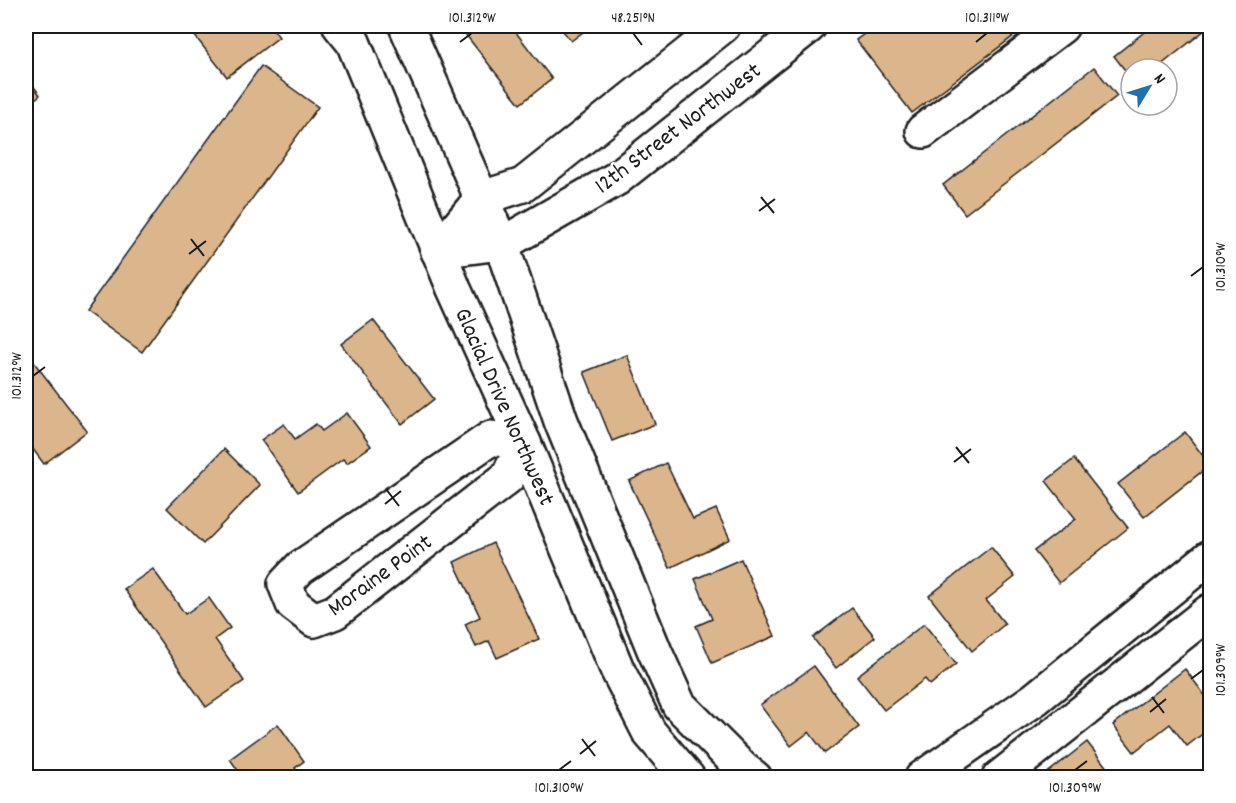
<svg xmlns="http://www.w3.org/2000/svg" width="1236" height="803" font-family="Dekko,sans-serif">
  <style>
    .building { fill: #dbb68c; stroke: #1c1c1c; stroke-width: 1.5 }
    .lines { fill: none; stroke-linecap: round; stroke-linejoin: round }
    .minor-casing { stroke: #1c1c1c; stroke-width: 38 }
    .minor { stroke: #fff; stroke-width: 33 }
    .ticks { fill: none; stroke: #1c1c1c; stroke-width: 2 }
    .labels { text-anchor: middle; stroke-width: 5; stroke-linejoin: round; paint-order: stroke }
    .street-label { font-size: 24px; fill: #1c1c1c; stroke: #fff }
    .neatline { fill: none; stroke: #1c1c1c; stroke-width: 2 }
    .ticks-label { font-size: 15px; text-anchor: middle; fill: #1c1c1c }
  </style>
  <rect width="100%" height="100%" fill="#fff"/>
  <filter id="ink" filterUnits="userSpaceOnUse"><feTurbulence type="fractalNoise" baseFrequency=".0167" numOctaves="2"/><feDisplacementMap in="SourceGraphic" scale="12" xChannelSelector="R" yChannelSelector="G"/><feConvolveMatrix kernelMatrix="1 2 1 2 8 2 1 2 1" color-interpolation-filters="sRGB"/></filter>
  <g filter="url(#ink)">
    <g class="building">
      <path d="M187 26H271L279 37 227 77Z"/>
      <path d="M459 26H511L552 79 520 104Z"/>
      <path d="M559 26H591L571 41Z"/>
      <path d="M875 26H1027L912 113 856 40Z"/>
      <path d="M1152 26H1210L1156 69H1131V78L1114 56Z"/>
      <path d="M261 66 318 107 142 352 85 311Z"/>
      <path d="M1094 67 1117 96 965 214 943 185Z"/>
      <path d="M26 76 40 95 26 107Z"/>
      <path d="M373 320 434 399 402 424 341 344Z"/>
      <path d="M26 352 87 431 44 464 26 440Z"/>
      <path d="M627 355 655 424 612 441 584 372Z"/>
      <path d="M347 413 371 446 347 463 343 459 298 492 261 440 284 424 295 439 316 424 322 431Z"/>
      <path d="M1185 432 1210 465 1144 517 1118 484Z"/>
      <path d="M224 449 260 485 203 544 167 508Z"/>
      <path d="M1074 459 1128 528 1059 583 1034 551 1076 519 1046 481Z"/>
      <path d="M666 463 693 519 716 509 730 539 670 568 629 481Z"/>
      <path d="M493 543 539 639 497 658 489 641 476 647 465 624 480 617 454 562Z"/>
      <path d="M991 547 1015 577 986 600 1005 624 972 651 929 596Z"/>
      <path d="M741 559 775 636 712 663 696 626 712 619 695 579Z"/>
      <path d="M153 569 185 614 209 598 230 628 215 639 244 681 206 707 124 589Z"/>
      <path d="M852 608 875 637 836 668 813 638Z"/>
      <path d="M924 624 956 664 930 685 925 679 884 710 857 676Z"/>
      <path d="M814 666 859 727 825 753 809 732 791 746 760 705Z"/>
      <path d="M1185 669 1210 702V728L1187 746 1170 724 1134 752 1113 725Z"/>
      <path d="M278 724 304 761 295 768 302 778H243L230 759Z"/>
      <path d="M1087 742 1115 778H1041Z"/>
    </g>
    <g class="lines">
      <g class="minor-casing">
        <g id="minor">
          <path d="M340 26 353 42 454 289 524 443 617 669 649 732 688 778"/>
          <path d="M406 26 501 243 561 421 655 652 679 705 742 768 755 778"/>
          <path d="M923 131 1062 26"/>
          <path d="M438 251 501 243 511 239 616 179 809 26"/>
          <path d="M438 251 482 198 523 185 723 26"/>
          <path d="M491 438 524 443 508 477 335 612 314 620 293 604 285 584 300 568Z"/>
          <path d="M922 778 1035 699 1210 557"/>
          <path d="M999 778 1210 611"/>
        </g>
      </g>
      <use href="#minor" class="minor"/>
    </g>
  </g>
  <path class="ticks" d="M633 33 642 45M460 42 472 33M976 42 987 33M761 197 774 213M759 211 775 199M191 239 204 256M189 254 206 241M1191 276 1203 267M33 376 45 367M956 447 969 463M954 462 971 449M386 489 399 506M385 504 401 491M1191 679 1203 670M1152 697 1164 713M1150 712 1166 699M582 739 595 756M580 754 596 741M559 770 571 761M1075 770 1087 761"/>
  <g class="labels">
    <g class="street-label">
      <text transform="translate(677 127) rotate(-37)" y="8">12th Street Northwest</text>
      <text transform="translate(506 406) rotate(66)" y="8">Glacial Drive Northwest</text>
      <text transform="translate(379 574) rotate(-36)" y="8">Moraine Point</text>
    </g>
  </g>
  <rect width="1236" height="803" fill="none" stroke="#fff" stroke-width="66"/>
  <g transform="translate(1149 87) rotate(52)"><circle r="28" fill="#ffffff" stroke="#a4a4a4" stroke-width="1.5"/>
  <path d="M0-4.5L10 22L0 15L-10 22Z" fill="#1f6fb2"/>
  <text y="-9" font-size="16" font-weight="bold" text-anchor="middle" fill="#1c1c1c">N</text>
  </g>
  <rect x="33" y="33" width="1170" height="737" class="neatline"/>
  <g class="ticks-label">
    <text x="472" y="22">101.312°W</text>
    <text x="633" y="22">48.251°N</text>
    <text x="987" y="22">101.311°W</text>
    <text transform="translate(1220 267) rotate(-90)" y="5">101.310°W</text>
    <text transform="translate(16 376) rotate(-90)" y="5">101.312°W</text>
    <text transform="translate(1220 670) rotate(-90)" y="5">101.309°W</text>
    <text x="559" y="792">101.310°W</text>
    <text x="1075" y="792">101.309°W</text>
  </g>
</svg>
